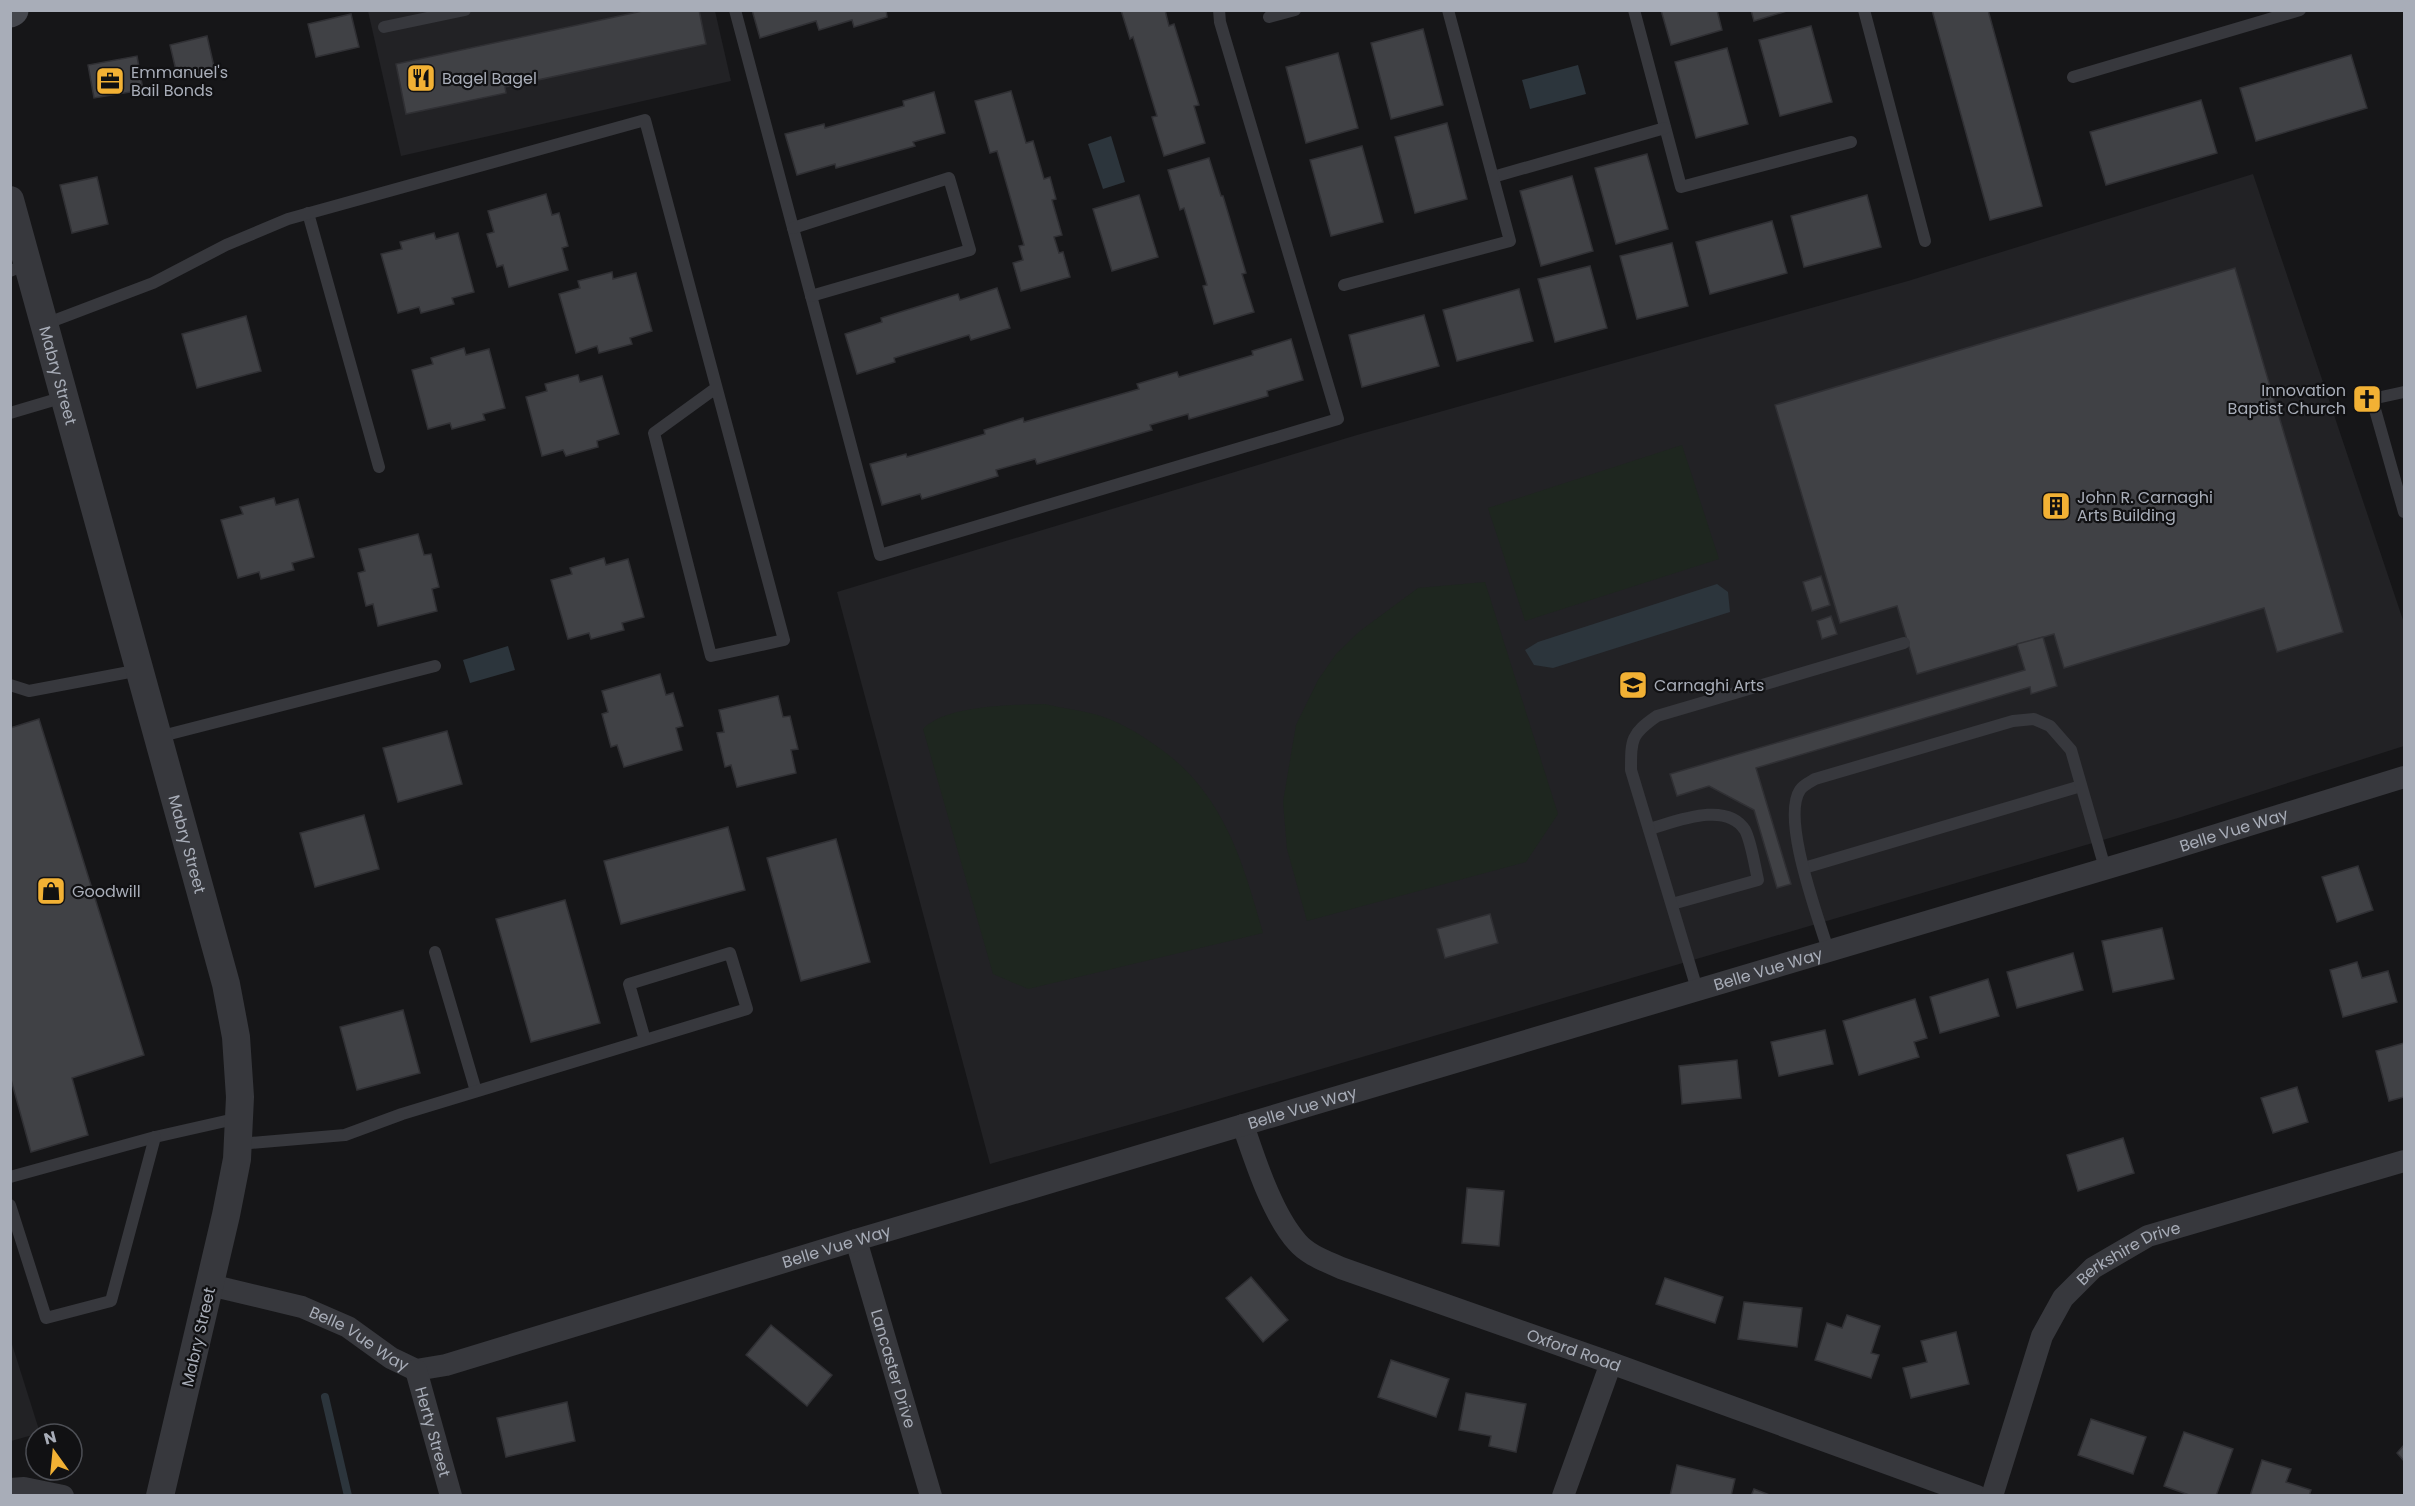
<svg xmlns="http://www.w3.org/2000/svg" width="2415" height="1506" font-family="Poppins,sans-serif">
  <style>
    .built { fill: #222225 }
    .green { fill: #1e261f }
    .water { fill: #2c353c }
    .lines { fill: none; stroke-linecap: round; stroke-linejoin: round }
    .stream { stroke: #2c353c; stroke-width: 8 }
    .building { fill: #404145; stroke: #303034; stroke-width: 1.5 }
    .service { stroke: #37383d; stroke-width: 12 }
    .minor { stroke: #37383d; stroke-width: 22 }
    .tertiary { stroke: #37383d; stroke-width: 28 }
    .secondary { stroke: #45474d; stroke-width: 33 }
    .labels { text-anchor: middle; stroke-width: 4.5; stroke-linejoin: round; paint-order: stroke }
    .poi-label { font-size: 16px; fill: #a8adb8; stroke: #111113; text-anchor: start }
    .street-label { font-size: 16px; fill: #a8adb8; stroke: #111113 }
  </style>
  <rect width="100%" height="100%" fill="#161618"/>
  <g class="built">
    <path d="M368 11H715L731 81 401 156Z"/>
    <path d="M2253 174 2404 623V746L2178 818 1164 1115 990 1164 837 592 1357 435 1908 281Z"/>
    <path d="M11 1341 40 1433 11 1441H10Z"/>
  </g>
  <g class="green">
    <path d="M1682 445 1719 559 1525 621 1488 508Z"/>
    <path d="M1485 582 1558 814 1526 862 1307 921 1287 849 1283 802 1296 725 1318 680 1336 654 1360 631 1418 588Z"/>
    <path d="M1045 704C1061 708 1078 710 1094 714 1116 720 1137 732 1155 745 1223 791 1242 859 1263 933L1028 989 993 974 923 729C946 705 1012 705 1045 704Z"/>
  </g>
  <g class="water">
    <path d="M1578 65 1586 94 1530 109 1522 80Z"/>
    <path d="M1111 136 1125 182 1103 189 1088 144Z"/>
    <path d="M1717 584 1728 592 1730 612 1553 668 1534 665 1525 650 1538 642Z"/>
    <path d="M508 646 515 670 470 683 463 660Z"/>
  </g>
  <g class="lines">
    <path class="stream" d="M325 1397 348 1496"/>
  </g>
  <g class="building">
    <path d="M647 10H699L706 44 505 87 506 93 406 114 396 64Z"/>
    <path d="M752 10H886L887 17 854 27 852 20 819 30 816 21 760 38Z"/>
    <path d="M1121 10H1165L1169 26 1174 24 1199 105 1194 106 1205 143 1164 156 1152 117 1157 116 1133 37 1130 39Z"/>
    <path d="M1661 10H1717L1722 30 1671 45Z"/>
    <path d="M1751 10H1790L1754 21Z"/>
    <path d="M1932 10H1988L2042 206 1990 220Z"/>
    <path d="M351 14 359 47 316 57 308 24Z"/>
    <path d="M1811 26 1832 102 1780 116 1759 40Z"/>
    <path d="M1423 29 1443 105 1391 119 1371 43Z"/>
    <path d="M207 36 215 71 178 79 170 45Z"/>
    <path d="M1727 48 1748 124 1696 138 1675 62Z"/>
    <path d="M1338 53 1358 128 1306 143 1286 67Z"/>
    <path d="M2351 55 2367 108 2256 141 2240 88Z"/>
    <path d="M137 56 143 90 94 98 88 65Z"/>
    <path d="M1011 91 1026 143 1033 141 1044 179 1050 177 1056 199 1052 200 1062 235 1054 237 1059 253 1063 252 1070 277 1021 291 1013 263 1023 260 1019 246 1024 245 997 151 990 153 975 101Z"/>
    <path d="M934 92 945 133 913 142 915 146 836 168 835 164 797 175 785 134 824 124 825 128 904 106 903 101Z"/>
    <path d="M2201 100 2217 153 2106 185 2090 132Z"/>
    <path d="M1447 123 1467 199 1415 213 1395 137Z"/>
    <path d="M1362 146 1383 222 1331 236 1310 160Z"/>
    <path d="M1647 154 1668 229 1616 244 1595 168Z"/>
    <path d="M1209 158 1221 196H1223L1246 273 1242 274 1254 312 1214 324 1203 286 1207 285 1184 208 1180 210 1168 170Z"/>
    <path d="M1572 176 1593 251 1541 266 1520 191Z"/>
    <path d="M97 177 108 224 72 233 60 185Z"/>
    <path d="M546 194 552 215 559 213 568 246 562 248 568 270 509 287 503 265 497 267 487 234 494 232 488 211Z"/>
    <path d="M1139 195 1158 257 1112 271 1093 209Z"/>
    <path d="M1867 195 1881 247 1804 267 1791 216Z"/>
    <path d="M1772 221 1787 273 1710 294 1696 242Z"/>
    <path d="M434 233 436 239 458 233 474 292 452 298 454 304 421 313 419 307 398 313 381 254 402 249 400 242Z"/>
    <path d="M1672 243 1688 306 1637 319 1620 256Z"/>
    <path d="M1590 266 1607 328 1555 342 1538 279Z"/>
    <path d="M2235 268 2343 632 2277 652 2264 608 2064 668 2054 634 1917 674 1897 606 1840 623 1775 405Z"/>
    <path d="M612 272 613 279 636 273 652 331 630 338 632 344 599 353 597 346 576 353 559 294 580 288 578 281Z"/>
    <path d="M997 288 1010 328 971 340 969 335 894 358 895 362 857 374 845 334 882 322 881 318 958 294 960 300Z"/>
    <path d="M1519 289 1533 341 1457 361 1443 310Z"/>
    <path d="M1424 315 1439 366 1362 387 1349 335Z"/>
    <path d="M246 316 261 371 197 388 182 334Z"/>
    <path d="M1291 339 1303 380 1267 391 1268 396 1189 419 1188 414 1150 425 1152 430 1037 464 1035 459 996 470 998 476 922 499 920 494 882 505 870 464 906 454 907 457 985 434 984 430 1023 418 1024 422 1139 389 1137 384 1177 372 1179 377 1253 355 1252 351Z"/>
    <path d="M464 348 466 355 489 349 505 408 483 414 485 420 452 429 450 423 428 429 412 370 433 364 431 358Z"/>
    <path d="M578 375 580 382 602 376 619 434 597 441 598 447 566 456 563 450 542 456 526 397 547 391 545 384Z"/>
    <path d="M274 498 276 505 298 499 314 557 292 563 294 570 261 579 259 572 238 578 221 520 243 514 240 507Z"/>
    <path d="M418 534 424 555 431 554 439 587 432 589 437 611 378 626 373 604 366 606 358 573 365 571 359 549Z"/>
    <path d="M604 558 606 565 628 559 644 617 622 623 624 630 591 639 589 633 568 639 551 580 572 574 570 568Z"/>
    <path d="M1821 576 1830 605 1812 611 1803 582Z"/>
    <path d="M1831 616 1837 634 1822 639 1817 621Z"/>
    <path d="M2043 637 2057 686 2031 694 2030 687 1756 768 1791 884 1777 888 1754 810 1709 786 1677 796 1670 774 2025 670 2017 644Z"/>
    <path d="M660 674 666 695 673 693 683 726 676 728 682 750 624 767 617 745 611 747 602 714 608 712 602 691Z"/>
    <path d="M778 696 783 717 790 716 798 749 791 750 796 773 737 787 731 765 725 767 717 733 724 732 719 710Z"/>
    <path d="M39 719 144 1055 72 1078 88 1135 31 1152 10 1076V728Z"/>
    <path d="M447 731 462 784 398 802 383 748Z"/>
    <path d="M364 815 379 869 315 887 300 833Z"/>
    <path d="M728 827 745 890 621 924 604 861Z"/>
    <path d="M836 839 870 962 801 981 767 858Z"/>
    <path d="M2358 866 2373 910 2337 922 2322 877Z"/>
    <path d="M565 900 600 1023 531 1042 496 919Z"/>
    <path d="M1490 914 1498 943 1445 958 1437 929Z"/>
    <path d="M2162 928 2174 979 2113 992 2102 941Z"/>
    <path d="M2073 953 2083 990 2017 1008 2007 972Z"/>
    <path d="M2357 962 2362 978 2388 971 2397 1002 2343 1017 2330 970Z"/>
    <path d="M1988 979 1999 1016 1940 1033 1930 997Z"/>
    <path d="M1915 999 1927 1038 1914 1042 1919 1057 1859 1075 1843 1021Z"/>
    <path d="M403 1010 420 1073 357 1090 340 1027Z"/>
    <path d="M1825 1030 1833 1064 1779 1076 1771 1042Z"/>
    <path d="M2404 1043V1097L2389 1101 2376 1051Z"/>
    <path d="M1737 1060 1741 1098 1682 1104 1679 1066Z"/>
    <path d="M2297 1087 2308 1122 2273 1133 2261 1098Z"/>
    <path d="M2123 1138 2134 1173 2078 1191 2067 1155Z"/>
    <path d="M1467 1188 1504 1191 1499 1246 1462 1243Z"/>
    <path d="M1251 1277 1288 1320 1263 1342 1226 1298Z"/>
    <path d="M1665 1278 1723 1297 1715 1323 1656 1304Z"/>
    <path d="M1744 1302 1802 1308 1797 1347 1738 1339Z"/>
    <path d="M1847 1315 1880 1326 1871 1353 1879 1355 1871 1378 1815 1360 1827 1323 1842 1328Z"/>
    <path d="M771 1325 832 1375 807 1406 746 1355Z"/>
    <path d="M1956 1332 1969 1384 1911 1398 1903 1368 1927 1362 1921 1341Z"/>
    <path d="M1391 1360 1449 1379 1436 1417 1378 1397Z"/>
    <path d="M1466 1393 1526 1404 1516 1452 1489 1446 1491 1436 1459 1430Z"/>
    <path d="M567 1402 575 1441 506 1457 497 1418Z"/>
    <path d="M2091 1419 2146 1437 2133 1474 2078 1455Z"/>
    <path d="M2184 1432 2233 1449 2216 1496H2192L2164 1486Z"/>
    <path d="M2404 1445V1461L2397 1453Z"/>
    <path d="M2262 1460 2291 1469 2286 1482 2311 1490 2309 1496H2250Z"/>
    <path d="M1677 1465 1735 1479 1731 1496H1670Z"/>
    <path d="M1754 1489 1772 1496H1751Z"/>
  </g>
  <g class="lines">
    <g class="service">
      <path d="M735 10 880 555 1338 419 1220 22 1219 10"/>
      <path d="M1634 10 1681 187 1851 142"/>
      <path d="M1864 10 1925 241"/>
      <path d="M1269 17 1295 10"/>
      <path d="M384 27 465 10"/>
      <path d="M2073 77 2300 10"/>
      <path d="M1493 177 1665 128"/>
      <path d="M308 213 379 467"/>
      <path d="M793 228 949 178 970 250 811 296"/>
      <path d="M10 271 28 264"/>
      <path d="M1344 285 1510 241 1448 10"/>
      <path d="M45 324 153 283 226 245 288 219 645 120 784 640 711 656 654 433 716 388"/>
      <path d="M2404 392 2372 399 2404 512"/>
      <path d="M10 413 64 397"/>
      <path d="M10 685 29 691 140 670"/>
      <path d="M158 737 435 666"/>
      <path d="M1649 829C1675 822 1726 800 1745 830 1751 841 1755 867 1758 880L1672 904"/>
      <path d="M1804 868 2081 786"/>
      <path d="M1828 950C1818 916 1781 819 1800 790 1803 785 1810 782 1815 779L2013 721 2034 719 2050 726 2071 750 2105 868"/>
      <path d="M435 952 476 1091"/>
      <path d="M1697 989 1631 770C1631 739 1631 734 1657 716L1904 643"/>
      <path d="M238 1144 345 1135 402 1114 747 1009 730 953 629 984 645 1040"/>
      <path d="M10 1177 155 1137 239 1118"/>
      <path d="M10 1205 46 1318 111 1301 155 1137"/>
    </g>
    <g class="minor">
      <path id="s1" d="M1243 1125C1255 1160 1272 1214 1297 1242 1308 1255 1326 1261 1341 1268L1611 1363 1977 1496"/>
      <path id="s2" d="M856 1240 931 1496"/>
      <path id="s3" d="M210 1285 302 1307 348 1327 391 1358 416 1370 446 1365 856 1240 2155 854 2404 777"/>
      <path id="s4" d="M416 1370 451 1496"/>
      <path d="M10 1489 24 1488 63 1496"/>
      <path d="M1563 1496 1611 1363"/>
      <path id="s5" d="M1992 1496 2042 1336 2063 1298 2093 1268 2148 1236 2404 1161"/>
    </g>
    <path class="tertiary" id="s6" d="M10 200 226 984 236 1037 240 1097 237 1159 226 1215 160 1496"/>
    <path class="secondary" d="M10 11 12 10"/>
  </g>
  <defs>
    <g id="restaurant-square" transform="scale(1.5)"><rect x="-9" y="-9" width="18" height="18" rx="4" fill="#f2b134" stroke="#111113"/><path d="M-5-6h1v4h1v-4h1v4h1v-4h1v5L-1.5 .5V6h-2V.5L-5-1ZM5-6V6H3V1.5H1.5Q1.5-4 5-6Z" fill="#111"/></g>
    <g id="office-square" transform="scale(1.5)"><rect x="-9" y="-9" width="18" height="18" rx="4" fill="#f2b134" stroke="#111113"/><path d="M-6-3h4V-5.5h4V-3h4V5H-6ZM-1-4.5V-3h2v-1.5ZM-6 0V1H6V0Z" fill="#111"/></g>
    <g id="church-square" transform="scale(1.5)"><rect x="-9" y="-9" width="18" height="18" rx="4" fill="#f2b134" stroke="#111113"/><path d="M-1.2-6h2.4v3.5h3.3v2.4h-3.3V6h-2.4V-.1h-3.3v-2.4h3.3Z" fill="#111"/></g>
    <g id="building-square" transform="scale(1.5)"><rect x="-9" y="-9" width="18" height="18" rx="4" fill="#f2b134" stroke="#111113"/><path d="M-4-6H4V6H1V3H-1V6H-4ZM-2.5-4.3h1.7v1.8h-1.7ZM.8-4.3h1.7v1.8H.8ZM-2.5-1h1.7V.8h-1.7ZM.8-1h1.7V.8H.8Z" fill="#111"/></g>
    <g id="university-square" transform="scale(1.5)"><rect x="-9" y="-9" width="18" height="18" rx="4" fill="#f2b134" stroke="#111113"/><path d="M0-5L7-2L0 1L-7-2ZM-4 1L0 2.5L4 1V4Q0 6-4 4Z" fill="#111"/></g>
    <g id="shop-square" transform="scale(1.5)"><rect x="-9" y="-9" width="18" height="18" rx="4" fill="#f2b134" stroke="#111113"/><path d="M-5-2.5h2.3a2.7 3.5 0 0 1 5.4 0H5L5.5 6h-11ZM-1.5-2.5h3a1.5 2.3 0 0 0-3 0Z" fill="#111"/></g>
  </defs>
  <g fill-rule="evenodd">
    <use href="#restaurant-square" x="421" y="78"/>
    <use href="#office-square" x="110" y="81"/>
    <use href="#church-square" x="2367" y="399"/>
    <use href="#building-square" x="2056" y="506"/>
    <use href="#university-square" x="1633" y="685"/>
    <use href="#shop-square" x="51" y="891"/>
  </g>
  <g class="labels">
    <g class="poi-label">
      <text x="131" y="78">Emmanuel's<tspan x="131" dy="18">Bail Bonds</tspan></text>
      <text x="442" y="84">Bagel Bagel</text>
      <text x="2346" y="396" text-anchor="end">Innovation<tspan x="2346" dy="18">Baptist Church</tspan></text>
      <text x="2077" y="503">John R. Carnaghi<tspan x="2077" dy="18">Arts Building</tspan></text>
      <text x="1654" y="691">Carnaghi Arts</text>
      <text x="72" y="897">Goodwill</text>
    </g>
    <g class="street-label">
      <text dy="6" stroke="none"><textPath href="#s6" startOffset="182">Mabry Street</textPath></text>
      <text dy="6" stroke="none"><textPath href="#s3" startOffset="2122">Belle Vue Way</textPath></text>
      <text dy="6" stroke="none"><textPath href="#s6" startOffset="668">Mabry Street</textPath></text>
      <text dy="6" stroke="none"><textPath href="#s3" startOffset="1636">Belle Vue Way</textPath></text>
      <text dy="6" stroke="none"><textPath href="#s3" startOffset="1150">Belle Vue Way</textPath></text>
      <text dy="6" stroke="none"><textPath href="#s3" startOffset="664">Belle Vue Way</textPath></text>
      <text dy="6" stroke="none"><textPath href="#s5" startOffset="292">Berkshire Drive</textPath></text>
      <text transform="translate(198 1337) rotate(-77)" y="6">Mabry Street</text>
      <text dy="6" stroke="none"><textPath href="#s3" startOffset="160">Belle Vue Way</textPath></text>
      <text dy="6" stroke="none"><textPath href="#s1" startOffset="428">Oxford Road</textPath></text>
      <text dy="6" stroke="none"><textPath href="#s2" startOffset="134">Lancaster Drive</textPath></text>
      <text dy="6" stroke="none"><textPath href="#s4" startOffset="64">Herty Street</textPath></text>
    </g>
  </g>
  <rect width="2415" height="1506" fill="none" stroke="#a8adb8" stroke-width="24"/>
  <g transform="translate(54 1452) rotate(345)"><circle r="28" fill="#111113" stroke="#4d4f55" stroke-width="1.5"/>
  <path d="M0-4.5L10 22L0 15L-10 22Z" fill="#f2b134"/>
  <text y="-9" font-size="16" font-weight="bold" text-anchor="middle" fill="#a8adb8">N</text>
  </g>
</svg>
